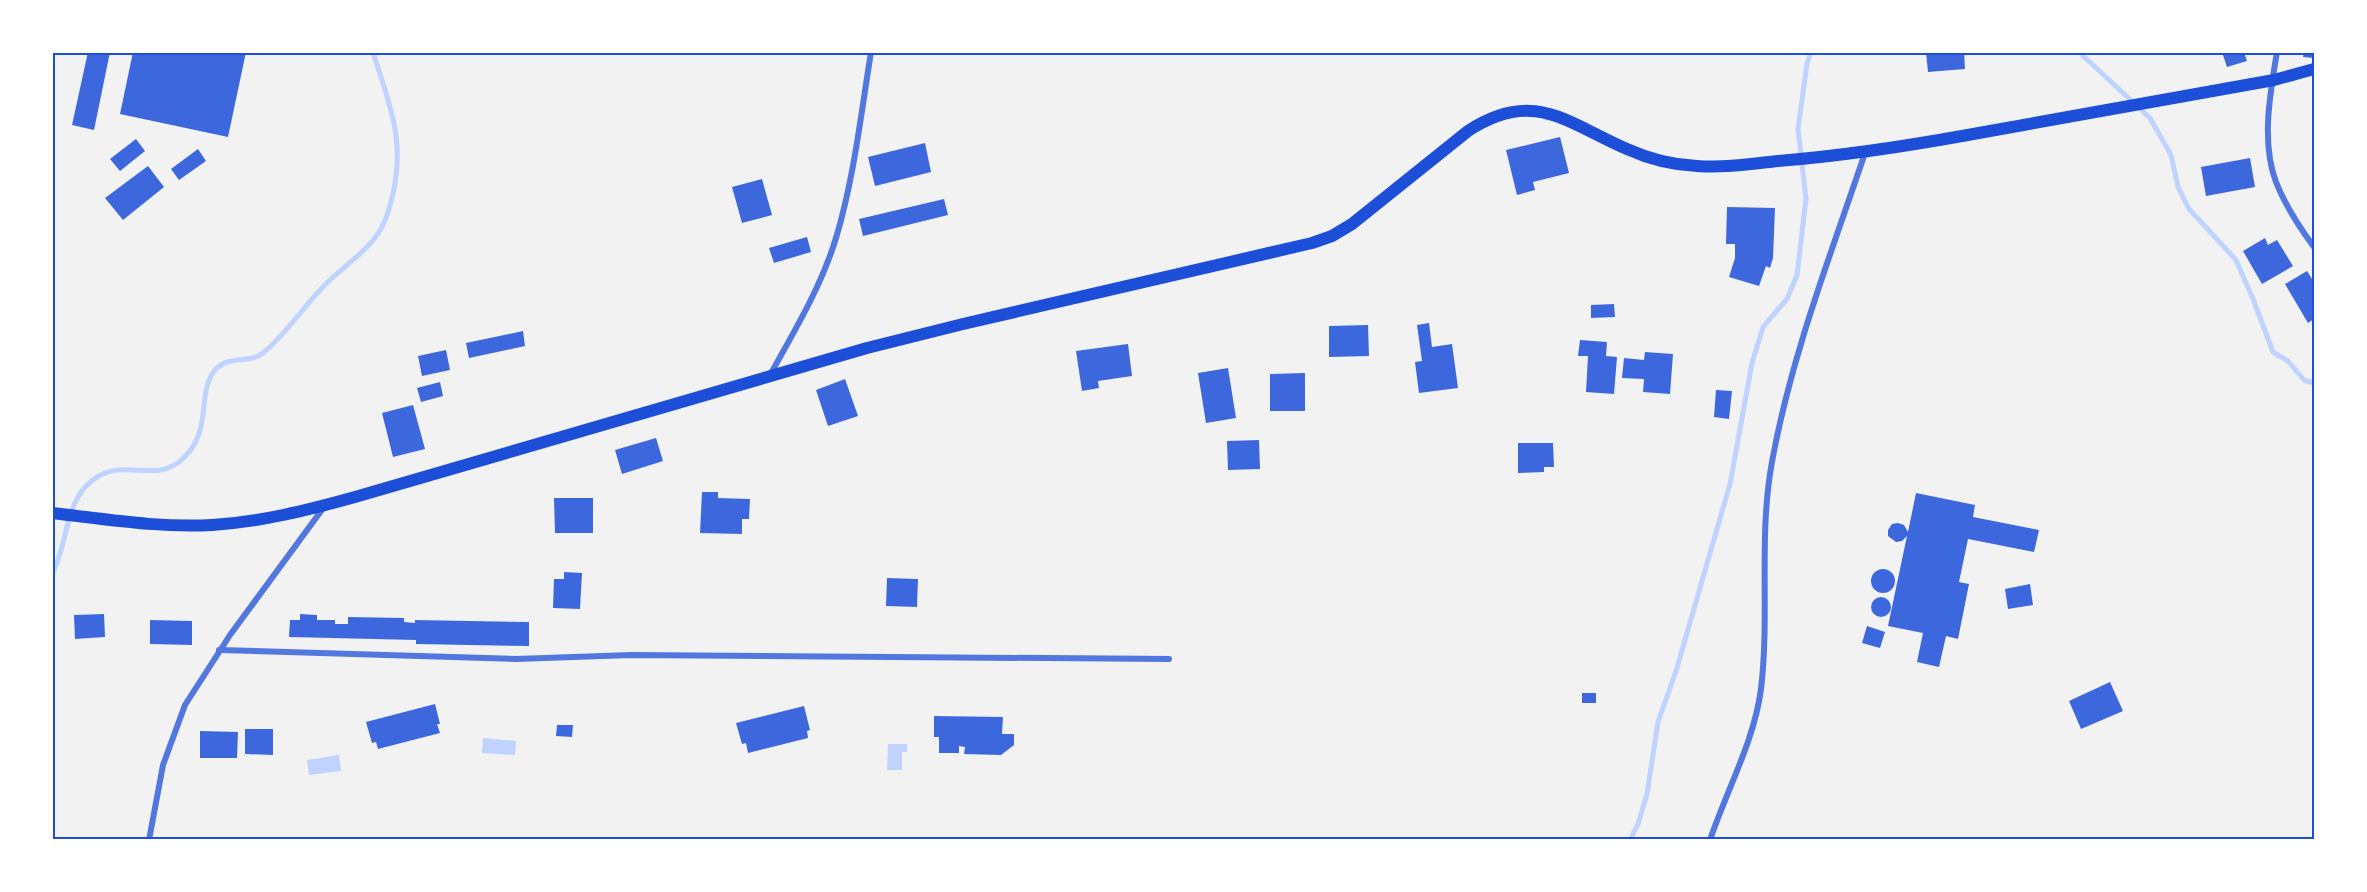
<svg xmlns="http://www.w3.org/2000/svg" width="2367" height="892" font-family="Karla,sans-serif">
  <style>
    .water { fill: #bfd3fe }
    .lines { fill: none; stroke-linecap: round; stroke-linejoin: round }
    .stream { stroke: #bfd3fe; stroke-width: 5 }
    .building { fill: #3d67dc }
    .minor { stroke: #5277de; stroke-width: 6 }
    .secondary { stroke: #1d4ed8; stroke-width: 12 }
    .neatline { fill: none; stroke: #1d4ed8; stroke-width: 2 }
  </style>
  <rect width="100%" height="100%" fill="#f2f2f2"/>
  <g class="water">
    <path d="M483 738 516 741 515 755 482 753Z"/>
    <path d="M888 744H907V752H902V770H887Z"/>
    <path d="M339 755 341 771 309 775 307 760Z"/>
  </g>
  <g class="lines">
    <g class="stream">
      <path d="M2079 52 2150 118 2171 155 2178 187 2189 209 2236 260 2253 299 2273 352 2288 361 2304 380 2314 383"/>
      <path d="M52 574C67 547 64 510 86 486 118 453 149 484 179 462 216 433 194 391 217 368 230 355 249 364 263 353 285 335 302 309 321 289 337 271 359 258 374 239 384 227 388 213 392 198 406 140 390 107 373 52"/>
      <path d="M1630 840 1638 824 1647 794 1658 722 1676 671 1730 484 1752 363 1763 327 1787 299 1797 275 1806 199 1798 129 1807 64 1811 52"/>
    </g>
  </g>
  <g class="building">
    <path d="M88 52H110L94 130 72 125Z"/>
    <path d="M133 52H246L228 137 120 114Z"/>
    <path d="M1926 52H1964L1965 69 1928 72Z"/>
    <path d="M2222 52H2244L2247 61 2227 67Z"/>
    <path d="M2304 52H2314V58L2303 57Z"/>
    <path d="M1560 137 1569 173 1533 182 1535 190 1517 195 1506 150Z"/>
    <path d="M136 139 145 151 120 171 110 159Z"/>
    <path d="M925 143 931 172 875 186 868 157Z"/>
    <path d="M198 149 206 161 179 180 171 169Z"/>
    <path d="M2250 158 2255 187 2206 196 2201 167Z"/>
    <path d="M148 166 164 187 123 220 105 198Z"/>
    <path d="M762 179 772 215 742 223 732 187Z"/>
    <path d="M944 199 948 215 863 236 859 219Z"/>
    <path d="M1727 207 1775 208 1773 258 1770 268 1766 266 1759 286 1729 277 1735 258V244H1726Z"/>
    <path d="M807 237 811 252 774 263 769 248Z"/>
    <path d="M2265 238 2268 245 2277 240 2293 266 2262 284 2243 251Z"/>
    <path d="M2307 271 2314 282V319L2308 323 2285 284Z"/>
    <path d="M1614 304 1615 317 1591 318V305Z"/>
    <path d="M1429 323 1432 347 1452 344 1458 388 1419 393 1415 362 1422 361 1417 325Z"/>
    <path d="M1368 325 1369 356 1329 357V326Z"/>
    <path d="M523 331 525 346 469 358 466 343Z"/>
    <path d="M1580 340 1607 342 1606 356 1617 357 1614 394 1586 392 1588 356H1578Z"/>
    <path d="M1128 344 1132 376 1098 381 1099 388 1082 391 1076 351Z"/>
    <path d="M446 350 450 370 422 376 418 356Z"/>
    <path d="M1645 352 1673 354 1670 394 1643 392 1644 379 1622 378 1624 358 1644 360Z"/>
    <path d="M1228 368 1236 418 1206 423 1198 373Z"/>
    <path d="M1305 373V411H1270V374Z"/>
    <path d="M845 379 858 416 828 426 816 390Z"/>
    <path d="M440 382 443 396 421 402 417 388Z"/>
    <path d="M1716 390 1732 391 1729 419 1714 417Z"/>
    <path d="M413 405 425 449 393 457 382 413Z"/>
    <path d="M656 438 663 461 622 474 615 450Z"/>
    <path d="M1259 440 1260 469 1228 470 1227 441Z"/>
    <path d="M1518 443H1553L1554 467H1544V472L1518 473Z"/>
    <path d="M702 492H718V498L750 499 749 519H742V534L700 533Z"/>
    <path d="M1916 493 1975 505 1973 517 2039 530 2034 552 1968 539 1959 582 1969 584 1958 639 1946 636 1939 667 1917 662 1923 633 1888 626 1907 536 1902 541 1896 542 1888 536V530L1892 524 1898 523 1904 525 1908 532Z"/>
    <path d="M554 498H593V533H555Z"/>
    <circle cx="1883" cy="581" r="12"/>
    <path d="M564 572 582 573 580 609 553 608 554 579H564Z"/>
    <path d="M887 578 918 579 917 607 886 606Z"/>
    <path d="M2030 584 2033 605 2008 609 2005 589Z"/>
    <circle cx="1881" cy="607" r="10"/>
    <path d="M104 614 105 637 75 639 74 615Z"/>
    <path d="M300 614 317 615V620H335V624H348V617L404 618V622L415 623V620L529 622V646L416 644V640L289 637 290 620H300Z"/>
    <path d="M150 620 192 621V645L150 644Z"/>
    <path d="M1867 626 1885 632 1880 648 1862 643Z"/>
    <path d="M2110 682 2123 711 2081 729 2069 701Z"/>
    <rect x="1582" y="693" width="14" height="10"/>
    <path d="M435 704 440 724H437L440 733 378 749 376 742 372 743 366 722Z"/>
    <path d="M804 706 810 730 807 731 808 738 748 753 746 743 742 744 736 723Z"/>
    <path d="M934 716 1003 717 1002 734H1014V745L1001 755 964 754 965 747 959 746V753H939V737H934Z"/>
    <path d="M557 725H573L572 737 556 736Z"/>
    <path d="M245 729H273V755L245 754Z"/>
    <path d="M200 731 238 732 237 758H200Z"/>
  </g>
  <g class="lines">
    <g class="minor">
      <path d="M2277 52C2270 94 2261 142 2276 182 2285 205 2300 228 2314 247"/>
      <path d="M770 375C795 330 821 287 836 238 854 178 861 114 871 52"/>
      <path d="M219 650 516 659 631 655 1169 659"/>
      <path d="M149 840 163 765 185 705 230 635 324 507"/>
      <path d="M1710 840C1727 789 1754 742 1761 689 1770 613 1758 538 1772 462 1791 356 1831 254 1865 153"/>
    </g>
    <path class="secondary" d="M52 513C106 519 158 528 212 525 261 522 308 510 355 497L867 348 963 324 1312 243 1332 236 1352 224 1468 131C1534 88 1567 123 1627 149 1649 159 1673 165 1697 166 1724 168 1751 164 1778 161 1840 156 1901 147 1962 136 2066 117 2170 98 2274 80L2314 69"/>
  </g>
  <rect width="2367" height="892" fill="none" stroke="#ffffff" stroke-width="108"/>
  <rect x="54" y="54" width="2259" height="784" class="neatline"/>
</svg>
